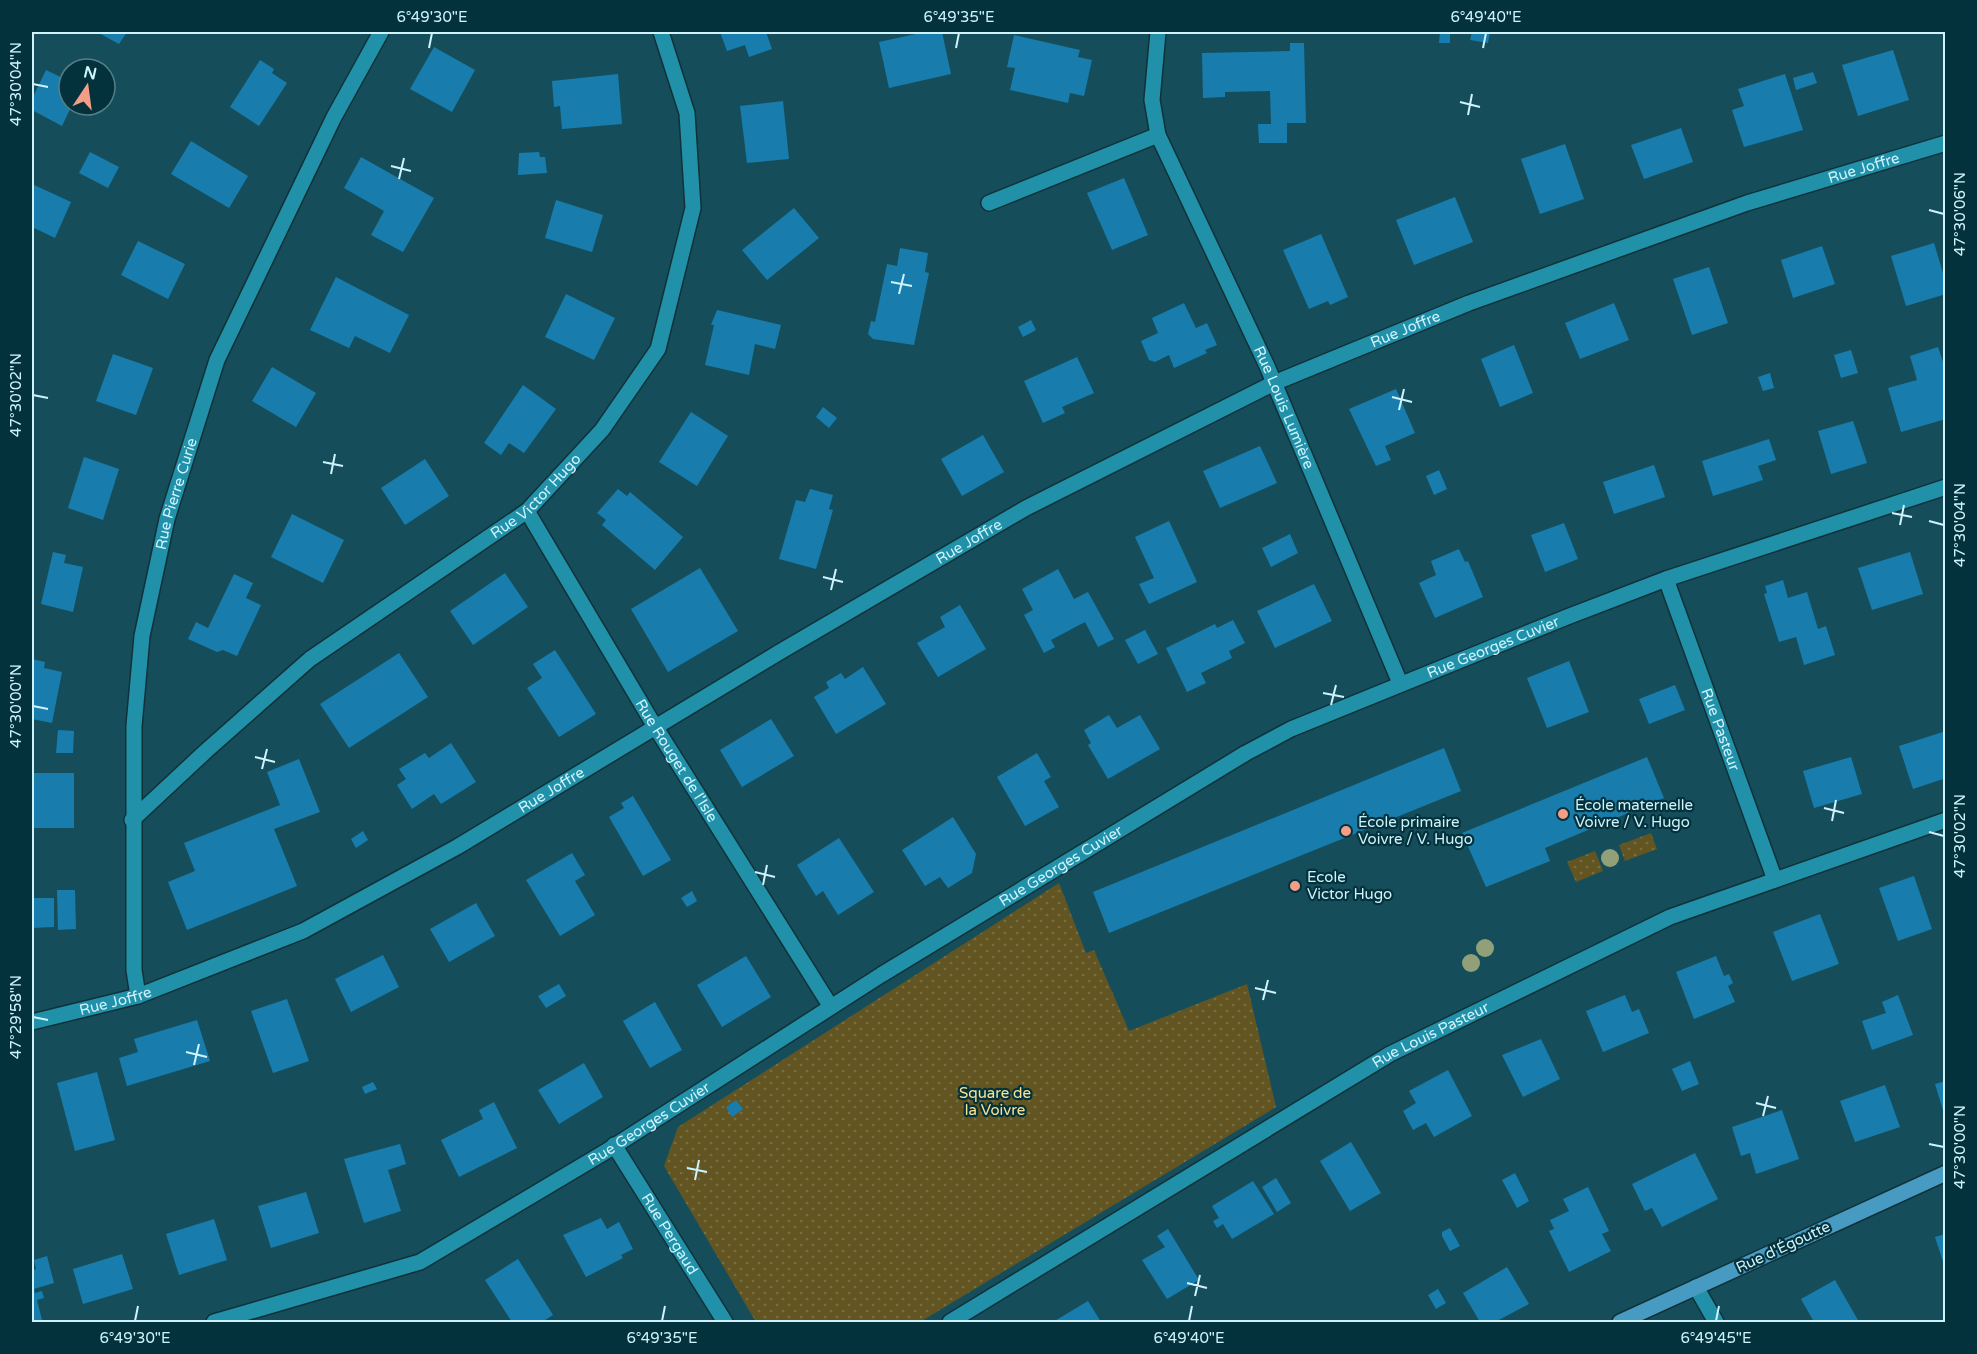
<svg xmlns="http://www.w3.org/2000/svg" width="1977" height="1354" font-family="'Varela Round',sans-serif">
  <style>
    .park { fill: url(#park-dots) }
    .building { fill: #187dac }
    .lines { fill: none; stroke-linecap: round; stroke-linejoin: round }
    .minor-casing { stroke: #113139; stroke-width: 18 }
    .secondary-casing { stroke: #113139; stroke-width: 18 }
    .minor { stroke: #2091a8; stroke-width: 15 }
    .secondary { stroke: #479bc2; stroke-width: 15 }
    .tree { fill: #92a07a }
    .ticks { fill: none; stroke: #cef3fd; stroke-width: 2 }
    .poi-dot { fill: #f49e88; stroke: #03323c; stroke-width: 2 }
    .labels { text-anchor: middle; stroke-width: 4.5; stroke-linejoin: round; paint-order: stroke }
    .street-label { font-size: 15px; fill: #cef3fd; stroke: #03323c }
    .poi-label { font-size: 15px; fill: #cef3fd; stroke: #03323c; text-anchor: start }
    .park-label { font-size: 15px; fill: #f9e495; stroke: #03323c }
    .neatline { fill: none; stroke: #cef3fd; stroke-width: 2 }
    .ticks-label { font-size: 15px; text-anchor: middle; fill: #cef3fd }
  </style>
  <defs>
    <pattern id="park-dots" width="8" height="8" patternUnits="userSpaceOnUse" patternTransform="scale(1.5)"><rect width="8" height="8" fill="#625522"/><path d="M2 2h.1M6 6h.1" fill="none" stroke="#776e43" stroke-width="1.8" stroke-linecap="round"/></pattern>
  </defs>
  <rect width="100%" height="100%" fill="#154e5a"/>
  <g class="park">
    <path d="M1651 833 1657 849 1625 861 1619 845Z"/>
    <path d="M1595 851 1603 871 1576 882 1567 862Z"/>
    <path d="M1059 883 1086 953 1094 950 1129 1031 1247 984 1276 1107 920 1322H756L664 1166 678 1127Z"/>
  </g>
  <g class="building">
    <path d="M97 32H127L119 44Z"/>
    <path d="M720 32H766L772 49 749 57 745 45 727 51Z"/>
    <path d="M925 32H942L951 74 889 88 879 42Z"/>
    <path d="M1440 32H1450V43H1439Z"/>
    <path d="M1472 32H1490L1488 43 1470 40Z"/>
    <path d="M1014 35 1080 50 1078 57 1092 60 1084 96 1070 93 1068 103 1010 90 1015 68 1007 67Z"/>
    <path d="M1290 43H1304L1306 123H1287V143H1259L1258 124H1271L1270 91 1225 92V97L1203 98 1202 53 1290 51Z"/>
    <path d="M434 47 475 70 452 112 410 89Z"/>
    <path d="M1893 50 1909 100 1858 116 1842 65Z"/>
    <path d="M260 60 274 69 272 73 287 83 259 126 230 107Z"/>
    <path d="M46 70 69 81V105H72L62 126 32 110V99Z"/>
    <path d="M1813 72 1817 83 1796 90 1793 78Z"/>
    <path d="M618 74 622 124 562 129 560 106 554 107 552 81Z"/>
    <path d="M1785 74 1803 130 1744 147 1732 110 1744 106 1738 89Z"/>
    <path d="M783 101 789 159 747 163 740 106Z"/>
    <path d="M1681 128 1693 162 1644 179 1631 145Z"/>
    <path d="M191 141 248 176 229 208 171 174Z"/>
    <path d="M1565 144 1584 199 1540 214 1521 159Z"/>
    <path d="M90 152 119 167 108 188 79 173Z"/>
    <path d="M539 152 540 157H545L547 173 518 175 519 153Z"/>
    <path d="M361 157 434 198 403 252 371 235 384 211 344 188Z"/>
    <path d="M1124 178 1148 235 1112 250 1087 193Z"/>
    <path d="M32 184 71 202 55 238 32 227Z"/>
    <path d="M1455 197 1473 242 1414 265 1396 220Z"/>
    <path d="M556 200 603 215 592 252 545 238Z"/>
    <path d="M794 208 819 238 767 280 742 250Z"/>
    <path d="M1321 234 1348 297 1330 305 1328 301 1309 309 1283 250Z"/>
    <path d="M138 241 185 264 168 299 121 275Z"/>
    <path d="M1934 243 1946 283V294L1906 306 1891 256Z"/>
    <path d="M1822 246 1835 284 1793 298 1781 260Z"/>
    <path d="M900 248 928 253 925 272 929 273 914 345 873 339 868 334 871 321 875 322 887 264 897 266Z"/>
    <path d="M1709 267 1728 323 1692 335 1673 279Z"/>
    <path d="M336 277 409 315 390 353 355 336 349 348 310 330Z"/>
    <path d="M566 294 615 318 594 360 545 337Z"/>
    <path d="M1184 303 1196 328 1207 323 1217 345 1205 350 1207 353 1174 368 1169 355 1155 362 1149 360 1141 341 1158 333 1152 318Z"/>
    <path d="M1614 303 1629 340 1580 359 1565 323Z"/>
    <path d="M717 310 781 325 775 349 755 344 749 375 705 365 714 325H711Z"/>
    <path d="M1031 320 1036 330 1023 337 1018 327Z"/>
    <path d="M1514 345 1533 393 1500 407 1481 359Z"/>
    <path d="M1938 347 1946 371V419L1901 432 1888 388 1917 380 1910 356Z"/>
    <path d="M1851 350 1858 373 1841 378 1834 355Z"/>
    <path d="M113 354 153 368 136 415 96 401Z"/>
    <path d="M1077 357 1094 393 1062 407 1065 413 1043 423 1024 381Z"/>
    <path d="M272 367 316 393 296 427 252 401Z"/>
    <path d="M1770 373 1774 388 1763 391 1758 377Z"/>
    <path d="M523 385 556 409 524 453 509 443 501 455 484 443Z"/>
    <path d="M1396 389 1415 433 1385 446 1391 460 1376 466 1349 409Z"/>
    <path d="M823 407 837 418 829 428 816 417Z"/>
    <path d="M691 412 728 436 697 486 659 462Z"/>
    <path d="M1853 421 1867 463 1831 474 1818 431Z"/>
    <path d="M983 435 1004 472 962 496 941 459Z"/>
    <path d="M1769 439 1776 460 1758 466 1763 480 1713 496 1702 461Z"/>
    <path d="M1260 446 1277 483 1220 508 1203 471Z"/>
    <path d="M84 457 119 469 103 520 68 508Z"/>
    <path d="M425 459 449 496 405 525 381 488Z"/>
    <path d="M1654 465 1665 497 1614 514 1603 482Z"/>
    <path d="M1439 470 1447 489 1434 495 1426 476Z"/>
    <path d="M618 489 627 496 630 492 683 537 655 570 602 525 606 520 597 513Z"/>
    <path d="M810 489 833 495 829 509 833 510 816 569 779 559 796 500 805 502Z"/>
    <path d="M292 514 344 540 323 583 271 557Z"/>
    <path d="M1169 521 1197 582 1149 604 1139 584 1154 578 1135 537Z"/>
    <path d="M1564 523 1578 559 1545 572 1531 535Z"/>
    <path d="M1290 534 1298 553 1271 567 1262 548Z"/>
    <path d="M1459 549 1465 562 1468 561 1483 597 1435 618 1419 583 1436 575 1431 561Z"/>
    <path d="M53 552 66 555 64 563 83 567 73 612 41 604Z"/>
    <path d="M1910 552 1923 594 1872 610 1858 568Z"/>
    <path d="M700 568 738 631 668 672 631 609Z"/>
    <path d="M1058 569 1074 599 1088 592 1114 639 1098 647 1085 622 1051 640 1055 647 1044 653 1024 615 1033 610 1022 589Z"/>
    <path d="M505 573 528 607 473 645 450 611Z"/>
    <path d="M234 574 253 583 246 598 261 605 237 656 223 650 217 652 188 639 196 622 208 628Z"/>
    <path d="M1783 580 1788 598 1807 592 1818 629 1826 626 1835 655 1804 665 1796 637 1779 642 1764 594 1767 593 1765 586Z"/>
    <path d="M1314 584 1332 621 1275 648 1257 611Z"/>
    <path d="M960 605 986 649 938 677 917 643 945 627 940 617Z"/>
    <path d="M1233 620 1245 643 1229 651 1232 658 1201 673 1206 683 1187 692 1166 648 1215 624 1217 628Z"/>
    <path d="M1145 630 1158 654 1138 664 1125 640Z"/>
    <path d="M555 650 596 714 559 737 527 688 542 678 533 664Z"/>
    <path d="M399 653 428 697 349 748 320 704Z"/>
    <path d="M32 659 45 662 44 668 62 672 52 723 32 719Z"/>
    <path d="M1569 661 1589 712 1547 728 1527 678Z"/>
    <path d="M863 667 886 704 836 734 814 697 829 688 826 682 841 673 845 679Z"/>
    <path d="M1675 685 1685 710 1649 724 1639 699Z"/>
    <path d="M1109 715 1117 728 1140 715 1160 749 1108 779 1088 745 1091 743 1084 730Z"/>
    <path d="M771 719 794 756 742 787 720 750Z"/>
    <path d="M58 730 74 731 73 753H56Z"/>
    <path d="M1946 731V778L1913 789 1899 746Z"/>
    <path d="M451 743 476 782 441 804 434 794 412 809 397 785 406 779 399 769 425 753 429 758Z"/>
    <path d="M1444 748 1461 791 1109 933 1093 892Z"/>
    <path d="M1037 753 1051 777 1044 781 1059 807 1025 826 997 777Z"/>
    <path d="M1647 757 1664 798 1545 848 1550 861 1486 887 1462 833Z"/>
    <path d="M1851 757 1862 794 1814 808 1803 771Z"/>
    <path d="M299 759 320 812 274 829 297 886 187 930 168 882 195 871 184 843 280 805 267 772Z"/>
    <rect x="33" y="773" width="41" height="55"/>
    <path d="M633 796 671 860 643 876 609 817 624 808 621 803Z"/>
    <path d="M953 817 976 854 972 873 948 888 940 877 925 886 902 850Z"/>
    <path d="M363 831 368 840 356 848 351 839Z"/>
    <path d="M839 838 874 892 838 915 823 891 816 896 797 865Z"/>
    <path d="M572 853 585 875 575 881 595 915 560 936 526 880Z"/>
    <path d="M1914 876 1932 929 1898 941 1879 888Z"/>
    <path d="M57 890H75L76 929 58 930Z"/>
    <path d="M692 891 697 901 687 907 681 898Z"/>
    <path d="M32 898H54V927L32 928Z"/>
    <path d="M476 903 495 936 449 962 430 929Z"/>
    <path d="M1820 914 1839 964 1792 981 1773 932Z"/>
    <path d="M383 955 399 987 351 1012 335 979Z"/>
    <path d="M746 956 771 997 722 1027 697 985Z"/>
    <path d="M1716 956 1724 976 1729 974 1733 983 1728 986 1735 1002 1694 1019 1676 972Z"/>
    <path d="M559 984 566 996 546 1008 538 996Z"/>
    <path d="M1625 995 1632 1012 1639 1009 1649 1033 1603 1052 1586 1011Z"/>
    <path d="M1898 995 1913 1035 1872 1050 1862 1021 1886 1013 1882 1002Z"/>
    <path d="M287 999 309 1061 273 1073 251 1011Z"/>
    <path d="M655 1002 682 1050 650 1068 623 1021Z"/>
    <path d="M197 1020 210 1061 127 1086 119 1058 138 1052 134 1039Z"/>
    <path d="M1541 1039 1560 1079 1523 1097 1502 1055Z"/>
    <path d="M1690 1061 1699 1084 1682 1091 1672 1069Z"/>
    <path d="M584 1063 603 1097 559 1124 538 1090Z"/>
    <path d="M1448 1070 1472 1116 1434 1137 1426 1123 1413 1130 1403 1111 1416 1103 1409 1091Z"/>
    <path d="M97 1072 115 1140 75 1151 57 1083Z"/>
    <path d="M1946 1081V1117H1945L1935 1084Z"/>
    <path d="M373 1082 377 1089 365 1094 362 1087Z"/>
    <path d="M1885 1085 1900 1127 1855 1142 1840 1101Z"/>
    <path d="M736 1100 743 1109 732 1117 726 1107Z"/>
    <path d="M494 1102 517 1148 459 1177 441 1140 483 1119 479 1110Z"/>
    <path d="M1782 1110 1799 1159 1756 1174 1750 1153 1741 1156 1732 1127Z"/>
    <path d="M1351 1142 1381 1193 1350 1211 1320 1161Z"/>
    <path d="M400 1144 406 1164 388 1170 401 1211 364 1223 344 1159Z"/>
    <path d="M1695 1153 1718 1199 1662 1227 1652 1208 1645 1211 1632 1184Z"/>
    <path d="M1515 1173 1529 1201 1517 1208 1502 1180Z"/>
    <path d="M1276 1178 1291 1203 1277 1212 1262 1187Z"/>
    <path d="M1253 1181 1274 1214 1232 1239 1223 1224 1217 1228 1213 1221 1219 1218 1212 1206Z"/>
    <path d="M1588 1187 1609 1231 1602 1234 1611 1251 1569 1272 1549 1231 1554 1229 1550 1220 1569 1211 1563 1199Z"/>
    <path d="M306 1192 319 1233 271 1248 258 1206Z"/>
    <path d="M601 1218 607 1229 619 1222 633 1249 621 1255 623 1258 586 1277 563 1235Z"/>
    <path d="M214 1219 227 1260 179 1275 166 1234Z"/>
    <path d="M1450 1228 1460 1246 1450 1251 1442 1236V1232Z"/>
    <path d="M1168 1229 1199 1280 1167 1299 1142 1260 1165 1247 1157 1236Z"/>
    <path d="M1946 1234V1268H1945L1935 1237Z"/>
    <path d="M122 1254 133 1289 83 1304 73 1269Z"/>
    <path d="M47 1256 54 1283 34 1289 35 1293 42 1291 44 1298 37 1300 42 1320 32 1322V1271L36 1269 34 1260Z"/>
    <path d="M518 1259 553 1315 542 1322H512L485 1280Z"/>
    <path d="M1507 1267 1529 1304 1495 1322H1480L1463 1293Z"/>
    <path d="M1835 1280 1859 1322H1814L1801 1299Z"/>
    <path d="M1438 1289 1446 1303 1436 1309 1428 1295Z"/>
    <path d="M1088 1301 1101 1322H1053Z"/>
  </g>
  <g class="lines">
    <g class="minor-casing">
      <g id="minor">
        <path id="s1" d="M1158 32 1152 100 1158 135 1267 366 1400 683"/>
        <path d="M989 203 1158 135"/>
        <path id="s2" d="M527 511 651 720 831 1007"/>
        <path id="s3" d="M1666 579 1775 880"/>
        <path id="s4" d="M132 820 206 751 310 659 527 511 602 430 658 349 693 208 687 113 661 32"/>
        <path id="s5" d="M138 996 134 970V726L142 636 167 519 217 360 334 117 381 32"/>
        <path id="s6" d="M32 1022 138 996 303 931 457 847 778 653 1026 508 1274 383 1469 303 1747 203 1946 143"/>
        <path id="s7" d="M614 1145 725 1322"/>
        <path d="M1696 1287 1716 1322"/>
        <path id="s8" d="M214 1322 420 1262 605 1152 881 975 1246 753 1291 729 1567 617 1666 579 1946 487"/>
        <path id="s9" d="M950 1322 1390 1054 1670 917 1946 820"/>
      </g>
    </g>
    <g class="secondary-casing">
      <path id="secondary" d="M1620 1322 1946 1173"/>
    </g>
    <use href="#minor" class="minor"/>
    <use href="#secondary" class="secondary"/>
  </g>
  <g class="tree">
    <circle cx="1610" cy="858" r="9"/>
    <circle cx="1485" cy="948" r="9"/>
    <circle cx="1471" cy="963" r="9"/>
  </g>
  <path class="ticks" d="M429 48 432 33M956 48 959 33M1483 48 1486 33M33 84 48 87M1460 102 1480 107M1468 115 1472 94M391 166 411 171M399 179 404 158M1929 210 1944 214M891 282 912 286M899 294 904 274M33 395 48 398M1392 397 1412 402M1399 410 1404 389M323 462 343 466M331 474 335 454M1892 513 1912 517M1929 521 1944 525M1900 525 1904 505M823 577 843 582M831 590 836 569M1323 693 1344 697M1331 705 1336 685M33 706 48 709M255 757 275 762M262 769 267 749M1824 808 1844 813M1832 821 1836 800M1929 832 1944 836M755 872 775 877M763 885 767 865M1255 988 1276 993M1263 1000 1268 980M33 1017 48 1020M186 1052 207 1057M194 1065 199 1044M1756 1103 1776 1108M1763 1116 1768 1096M1929 1144 1944 1147M687 1168 707 1172M695 1180 699 1160M1187 1283 1207 1288M1195 1296 1200 1275M135 1321 138 1306M662 1321 665 1306M1189 1321 1192 1306M1716 1321 1719 1306"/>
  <g class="poi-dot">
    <circle cx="1563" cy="814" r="6"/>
    <circle cx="1346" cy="831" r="6"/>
    <circle cx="1295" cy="886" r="6"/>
  </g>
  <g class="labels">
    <g class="street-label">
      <text dy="5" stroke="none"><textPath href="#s6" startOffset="2030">Rue Joffre</textPath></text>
      <text dy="5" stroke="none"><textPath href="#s6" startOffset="1544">Rue Joffre</textPath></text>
      <text dy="5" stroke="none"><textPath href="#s1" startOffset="404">Rue Louis Lumière</textPath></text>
      <text dy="5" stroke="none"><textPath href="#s5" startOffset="507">Rue Pierre Curie</textPath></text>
      <text dy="5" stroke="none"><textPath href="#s4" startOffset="519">Rue Victor Hugo</textPath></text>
      <text dy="5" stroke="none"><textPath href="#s6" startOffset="1058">Rue Joffre</textPath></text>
      <text dy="5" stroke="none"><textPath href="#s8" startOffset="1454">Rue Georges Cuvier</textPath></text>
      <text dy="5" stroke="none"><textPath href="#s3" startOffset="160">Rue Pasteur</textPath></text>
      <text dy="5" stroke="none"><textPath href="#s2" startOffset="291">Rue Rouget de l'Isle</textPath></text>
      <text dy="5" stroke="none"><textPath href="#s6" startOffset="572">Rue Joffre</textPath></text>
      <text dy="5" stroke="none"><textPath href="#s8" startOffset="968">Rue Georges Cuvier</textPath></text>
      <text dy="5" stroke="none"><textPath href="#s6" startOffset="86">Rue Joffre</textPath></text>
      <text dy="5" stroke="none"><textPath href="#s9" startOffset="560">Rue Louis Pasteur</textPath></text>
      <text dy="5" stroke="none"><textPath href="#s8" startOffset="482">Rue Georges Cuvier</textPath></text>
      <text dy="5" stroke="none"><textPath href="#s7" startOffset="105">Rue Pergaud</textPath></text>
      <text transform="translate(1783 1247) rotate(-25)" y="5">Rue d'Égoutte</text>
    </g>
    <g class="poi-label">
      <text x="1575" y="810">École maternelle<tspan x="1575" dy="17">Voivre / V. Hugo</tspan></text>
      <text x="1358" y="827">École primaire<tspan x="1358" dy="17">Voivre / V. Hugo</tspan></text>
      <text x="1307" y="882">Ecole<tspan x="1307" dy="17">Victor Hugo</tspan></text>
    </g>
    <g class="park-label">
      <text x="995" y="1098">Square de<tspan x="995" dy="17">la Voivre</tspan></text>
    </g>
  </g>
  <rect width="1977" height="1354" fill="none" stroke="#03323c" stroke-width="66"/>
  <g transform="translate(87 87) rotate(13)"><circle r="28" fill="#03323c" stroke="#547f89" stroke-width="1.5"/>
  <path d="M0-4.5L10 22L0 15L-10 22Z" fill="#f49e88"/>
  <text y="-9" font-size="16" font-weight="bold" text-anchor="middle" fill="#cef3fd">N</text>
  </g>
  <rect x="33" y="33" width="1911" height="1288" class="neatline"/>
  <g class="ticks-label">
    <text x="432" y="22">6°49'30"E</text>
    <text x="959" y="22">6°49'35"E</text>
    <text x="1486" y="22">6°49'40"E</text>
    <text transform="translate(16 84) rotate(-90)" y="5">47°30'04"N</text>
    <text transform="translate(1960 214) rotate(-90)" y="5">47°30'06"N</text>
    <text transform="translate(16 395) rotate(-90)" y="5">47°30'02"N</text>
    <text transform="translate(1960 525) rotate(-90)" y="5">47°30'04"N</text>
    <text transform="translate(16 706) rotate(-90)" y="5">47°30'00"N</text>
    <text transform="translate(1960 836) rotate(-90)" y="5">47°30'02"N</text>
    <text transform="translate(16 1017) rotate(-90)" y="5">47°29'58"N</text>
    <text transform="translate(1960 1147) rotate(-90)" y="5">47°30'00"N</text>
    <text x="135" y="1343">6°49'30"E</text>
    <text x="662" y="1343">6°49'35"E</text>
    <text x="1189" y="1343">6°49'40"E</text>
    <text x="1716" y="1343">6°49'45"E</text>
  </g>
</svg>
